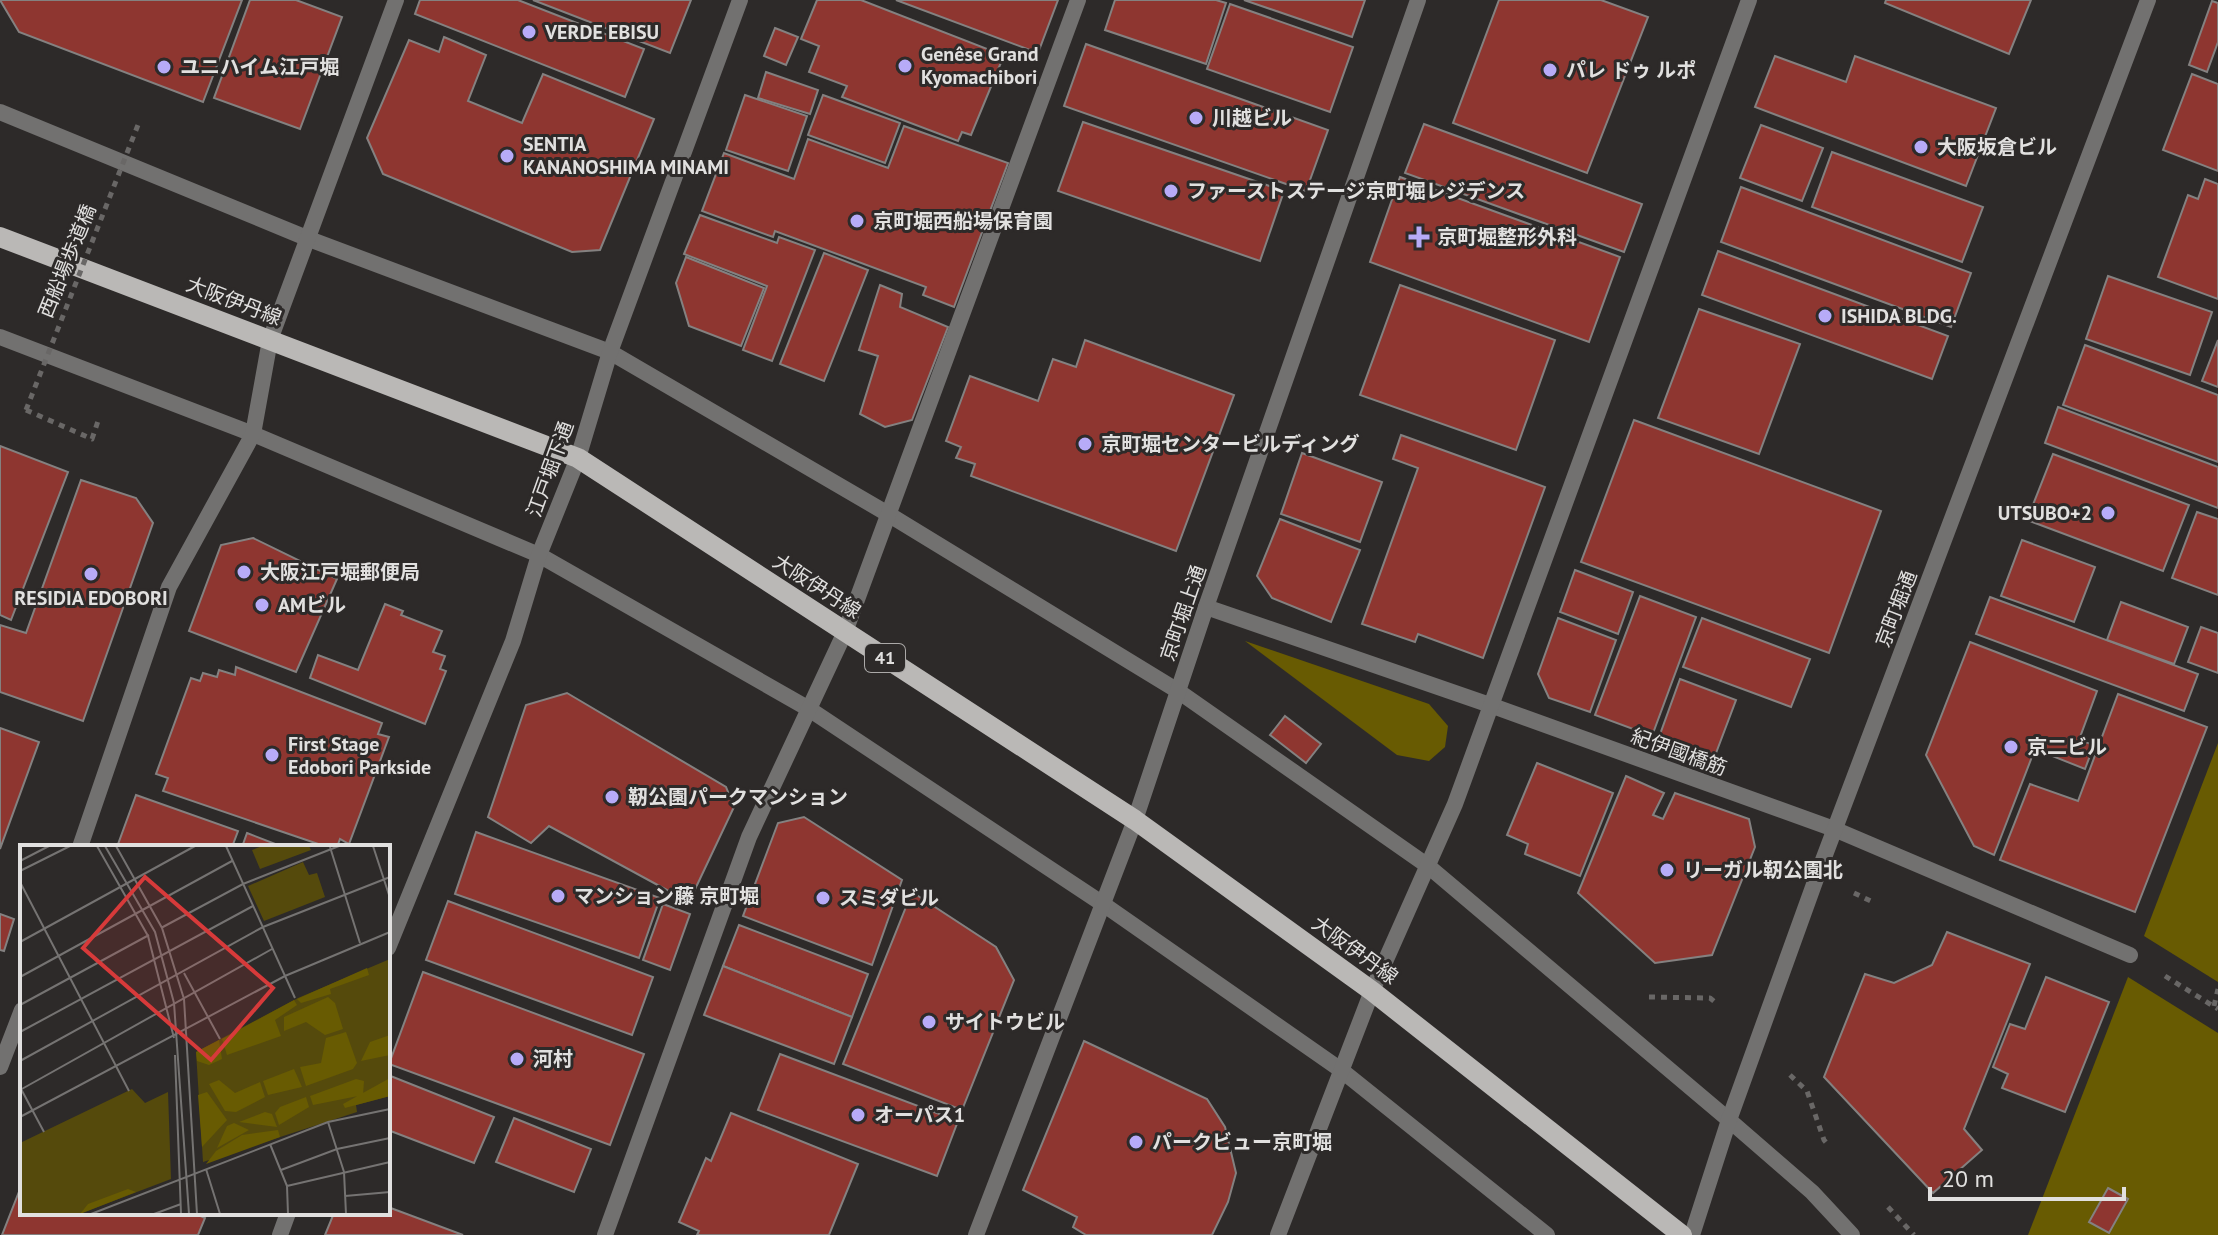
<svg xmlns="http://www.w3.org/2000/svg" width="2218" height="1235" font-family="'PT Sans','Noto Sans JP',sans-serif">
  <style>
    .forest { fill: #685b02 }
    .building { fill: #8e3630; stroke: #848180; stroke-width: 2 }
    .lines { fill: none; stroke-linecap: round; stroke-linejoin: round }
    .path { stroke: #696766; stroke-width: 5; stroke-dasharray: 6 6; stroke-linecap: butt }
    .street { stroke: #727170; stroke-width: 16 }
    .primary { stroke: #bab8b6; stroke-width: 20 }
    .path-bridge { stroke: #696766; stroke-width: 5; stroke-dasharray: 6 6; stroke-linecap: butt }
    .poi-dot { fill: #b7abf8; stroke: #2d2a29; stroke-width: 3 }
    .labels { text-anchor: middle; stroke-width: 6; stroke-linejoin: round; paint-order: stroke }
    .shield { fill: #2d2a29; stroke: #aba9a8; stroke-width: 2 }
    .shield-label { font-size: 18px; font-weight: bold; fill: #e1e0df }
    .poi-label { font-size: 20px; font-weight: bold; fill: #e1e0df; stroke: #2d2a29; text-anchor: start }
    .street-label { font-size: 20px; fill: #e1e0df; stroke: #2d2a29 }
    .inset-road { fill: none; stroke: #757372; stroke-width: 2 }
    .view { fill: #d73a3a; fill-opacity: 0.15; stroke: #d73a3a; stroke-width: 4 }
    .inset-edge { fill: none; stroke: #e1e0df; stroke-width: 4 }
  </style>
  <rect width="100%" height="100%" fill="#2d2a29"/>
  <g class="forest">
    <path d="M1245 641 1429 704 1448 726 1445 747 1429 761 1397 755Z"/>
    <path d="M2218 743V982L2144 936Z"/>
    <path d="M2128 977 2218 1033V1235H2028Z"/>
  </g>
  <g class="building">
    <path d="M0 0H242L203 102 19 32Z"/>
    <path d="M250 0H296L342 17 300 129 214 98Z"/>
    <path d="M420 0H518L644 49 625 97 415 14Z"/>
    <path d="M533 0H691L670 53Z"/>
    <path d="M817 0H861L995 52 993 57 1002 60 971 135 962 132 958 141 842 97 847 86 809 72 819 46 801 39Z"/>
    <path d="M896 0H1058L1038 53Z"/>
    <path d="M1115 0H1216L1226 3 1206 64 1105 30Z"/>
    <path d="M1244 0H1365L1352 37Z"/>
    <path d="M1499 0H1601L1648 17 1587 173 1453 123Z"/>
    <path d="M1886 0H2031L2009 54 1885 3Z"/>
    <path d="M2212 1 2218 3V42L2207 72 2189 65Z"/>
    <path d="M1230 4 1353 47 1330 112 1207 69Z"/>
    <path d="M775 28 798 37 786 65 764 56Z"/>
    <path d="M444 37 486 55 468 101 522 123 543 74 654 119 600 250 572 252 383 174 367 138 409 40 439 52Z"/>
    <path d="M1086 44 1328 130 1306 191 1064 106Z"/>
    <path d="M1775 56 1846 82 1855 56 1996 108 1966 186 1755 107Z"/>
    <path d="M766 72 818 90 810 114 758 98Z"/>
    <path d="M2192 74 2218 84V171L2163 150Z"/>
    <path d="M745 95 807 116 788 171 726 150Z"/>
    <path d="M823 95 900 123 885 163 808 135Z"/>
    <path d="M1083 122 1284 191 1260 261 1058 191Z"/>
    <path d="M1424 124 1642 204 1624 252 1405 173Z"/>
    <path d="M1761 125 1823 148 1802 201 1740 178Z"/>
    <path d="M904 126 1008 163 954 307 923 295 926 287 775 231 773 237 702 211 724 153 794 179 808 139 888 168Z"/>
    <path d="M1832 152 1983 207 1962 262 1812 207Z"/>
    <path d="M1400 177 1620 257 1589 342 1370 262Z"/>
    <path d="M2205 179 2218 184V299L2158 277 2188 195 2198 199Z"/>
    <path d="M1741 187 1971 273 1951 327 1721 242Z"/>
    <path d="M700 215 777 243 779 237 815 250 772 361 743 350 767 286 684 254Z"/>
    <path d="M1718 251 1948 336 1932 379 1702 295Z"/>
    <path d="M824 253 868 270 824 381 780 364Z"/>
    <path d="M686 257 764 288 741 346 689 326 676 283Z"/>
    <path d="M2108 276 2212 312 2190 375 2086 339Z"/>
    <path d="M880 285 902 294 900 307 948 327 912 420 885 427 860 414 878 356 859 350Z"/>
    <path d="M1400 285 1555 340 1516 450 1360 395Z"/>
    <path d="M1699 309 1800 344 1759 454 1658 418Z"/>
    <path d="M1085 340 1234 395 1176 551 971 476 975 464 956 458 961 447 946 441 970 376 1038 401 1053 359 1076 367Z"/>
    <path d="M2218 340V387L2202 381Z"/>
    <path d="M2085 345 2218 395V462L2063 405Z"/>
    <path d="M2058 407 2218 467V508L2045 443Z"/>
    <path d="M1634 420 1881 511 1829 653 1581 562Z"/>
    <path d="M1401 435 1545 487 1483 658 1418 634 1415 642 1362 624 1418 468 1393 459Z"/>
    <path d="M0 446 68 472 11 620 0 615Z"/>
    <path d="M1302 453 1382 482 1360 542 1281 514Z"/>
    <path d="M2053 454 2189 505 2163 571 2027 520Z"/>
    <path d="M81 480 136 498 153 523 83 721 0 692V625L26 633Z"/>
    <path d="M2197 512 2218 519V595L2172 578Z"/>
    <path d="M1280 519 1360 550 1331 622 1272 598 1257 576Z"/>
    <path d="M253 538 337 579 296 672 189 631 221 545Z"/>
    <path d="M2022 540 2095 567 2074 622 2001 596Z"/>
    <path d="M1575 570 1633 592 1618 634 1560 612Z"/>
    <path d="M1640 596 1696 617 1652 736 1595 715Z"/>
    <path d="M1990 597 2198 674 2184 711 1976 634Z"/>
    <path d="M2121 602 2188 627 2174 664 2107 640Z"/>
    <path d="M385 604 403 611 401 615 442 631 433 652 445 656 440 669 446 671 425 724 310 678 318 655 358 670Z"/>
    <path d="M1558 618 1616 640 1590 712 1549 698 1538 674Z"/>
    <path d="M1702 618 1810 659 1791 707 1683 667Z"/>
    <path d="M2201 627 2218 633V673L2188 662Z"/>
    <path d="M1970 642 2097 691 2079 740 2094 745 2085 769 2035 749 1994 855 1974 846 1926 755Z"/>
    <path d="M236 667 382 723 378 734 389 737 349 844 340 839 337 847H327L163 791 168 778 156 774 191 678 200 681 203 673 217 677 219 670 235 675Z"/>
    <path d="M1680 679 1736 700 1713 761 1658 740Z"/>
    <path d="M567 693 726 787 734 807 689 902 549 826 531 843 488 817 526 705Z"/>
    <path d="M2118 694 2207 727 2135 912 2000 860 2030 784 2078 801Z"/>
    <path d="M1285 716 1321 744 1306 763 1270 735Z"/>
    <path d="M0 728 39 742 0 849Z"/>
    <path d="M1537 763 1613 793 1580 876 1525 854 1528 844 1507 835Z"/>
    <path d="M1626 776 1664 793 1653 815 1663 819 1675 793 1749 819 1755 847 1712 955 1655 963 1578 893Z"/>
    <path d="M136 795 238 831 232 847H117Z"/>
    <path d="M804 817 902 880 872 965 743 916 778 823Z"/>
    <path d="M476 832 660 898 639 958 455 894Z"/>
    <path d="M247 833 283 847H242Z"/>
    <path d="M912 892 996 947 1014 980 962 1110 843 1064Z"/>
    <path d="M448 901 653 977 632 1035 426 960Z"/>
    <path d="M663 904 690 914 670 970 643 960Z"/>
    <path d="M0 914 14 919 4 951 0 950Z"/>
    <path d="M739 925 868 974 852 1017 723 966Z"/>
    <path d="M1947 932 2030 964 1964 1129 1982 1150 1933 1193 1824 1077 1865 974 1894 983 1932 965Z"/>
    <path d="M723 966 852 1017 834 1064 704 1015Z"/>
    <path d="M423 972 644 1054 610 1145 389 1064Z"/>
    <path d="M2046 977 2109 1002 2065 1112 2002 1088 2008 1074 1993 1067 2010 1024 2025 1029Z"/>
    <path d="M1084 1041 1207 1099 1225 1127 1236 1173 1228 1202 1212 1235H1086L1073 1227 1077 1217 1023 1190Z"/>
    <path d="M780 1054 958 1121 937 1176 758 1110Z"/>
    <path d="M388 1075 494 1117 474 1163 388 1130Z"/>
    <path d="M731 1113 858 1164 829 1235H697L699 1231 679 1222 706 1158 711 1161Z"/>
    <path d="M514 1118 591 1149 574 1192 496 1162Z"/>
    <path d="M22 1184V1213H194L205 1218 198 1235H2Z"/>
    <path d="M2108 1188 2128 1199 2109 1233 2089 1222Z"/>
    <path d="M388 1207 463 1235H325L334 1213H388Z"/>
  </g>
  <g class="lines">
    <g class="path">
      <path d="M26 410 92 439 98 421"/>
      <path d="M1854 893 1875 903"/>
      <path d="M2165 976 2218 1009"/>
      <path d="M1649 997 1710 998 1716 1003"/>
      <path d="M2214 1006 2218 989"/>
      <path d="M1790 1075 1807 1091 1824 1140 1828 1145"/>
      <path d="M1888 1207 1914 1235"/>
    </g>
    <g class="street">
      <path d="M0 112 309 239 610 352 888 514 1178 691 1428 866 1729 1120 1812 1192 1852 1235"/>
      <path d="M0 337 253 434 539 555 809 709 1103 904 1341 1070 1547 1235"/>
      <path d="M1206 607 1490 705 1834 829 2130 955"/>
      <path d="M80 847 169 587 253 434 270 340 396 0"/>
      <path d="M388 948 513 641 539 555 578 458 610 352 740 0"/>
      <path d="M0 1067 22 1010"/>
      <path d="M280 1235 288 1213"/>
      <path d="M605 1235 749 837 845 632 1078 0"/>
      <path d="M976 1235 1135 820 1206 607 1418 0"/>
      <path d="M1278 1235 1372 991 1455 804 1749 0"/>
      <path d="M1692 1235 1729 1120 1817 876 2148 0"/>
    </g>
    <path class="primary" d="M0 237 578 458 1135 820 1372 991 1682 1235"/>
    <path class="path-bridge" d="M26 410 138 125"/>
  </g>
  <g class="poi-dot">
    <circle cx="529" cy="32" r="8"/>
    <circle cx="905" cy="66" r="8"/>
    <circle cx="164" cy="67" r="8"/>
    <circle cx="1550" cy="70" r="8"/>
    <circle cx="1196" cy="118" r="8"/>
    <circle cx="1921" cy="147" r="8"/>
    <circle cx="507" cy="156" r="8"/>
    <circle cx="1171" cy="191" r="8"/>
    <circle cx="857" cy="221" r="8"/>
    <path d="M1415 225h8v8h8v8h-8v8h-8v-8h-8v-8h8z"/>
    <circle cx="1825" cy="316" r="8"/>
    <circle cx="1085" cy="444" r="8"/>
    <circle cx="2108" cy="513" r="8"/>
    <circle cx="244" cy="572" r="8"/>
    <circle cx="91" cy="574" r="8"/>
    <circle cx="262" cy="605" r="8"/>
    <circle cx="2011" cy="747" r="8"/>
    <circle cx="272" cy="755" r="8"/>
    <circle cx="612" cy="797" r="8"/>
    <circle cx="1667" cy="870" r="8"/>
    <circle cx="558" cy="896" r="8"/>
    <circle cx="823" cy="898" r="8"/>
    <circle cx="929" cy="1022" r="8"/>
    <circle cx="517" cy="1059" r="8"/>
    <circle cx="858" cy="1115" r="8"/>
    <circle cx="1136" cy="1142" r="8"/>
  </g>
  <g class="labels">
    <rect class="shield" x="865" y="644" width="40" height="28" rx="6"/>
    <g class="shield-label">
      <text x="885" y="664">41</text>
    </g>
    <g class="poi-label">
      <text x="545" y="39">VERDE EBISU</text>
      <text x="921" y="61">Genêse Grand<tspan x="921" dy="23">Kyomachibori</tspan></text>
      <text x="180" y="74">ユニハイム江戸堀</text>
      <text x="1566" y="77">パレ ドゥ ルポ</text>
      <text x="1212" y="125">川越ビル</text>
      <text x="523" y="151">SENTIA<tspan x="523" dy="23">KANANOSHIMA MINAMI</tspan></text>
      <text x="1937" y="154">大阪坂倉ビル</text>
      <text x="1187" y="198">ファーストステージ京町堀レジデンス</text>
      <text x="873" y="228">京町堀西船場保育園</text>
      <text x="1437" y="244">京町堀整形外科</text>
      <text x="1841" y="323">ISHIDA BLDG.</text>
      <text x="1101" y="451">京町堀センタービルディング</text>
      <text x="2092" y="520" text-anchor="end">UTSUBO+2</text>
      <text x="260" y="579">大阪江戸堀郵便局</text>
      <text x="91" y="605" text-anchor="middle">RESIDIA EDOBORI</text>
      <text x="278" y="612">AMビル</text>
      <text x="288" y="751">First Stage<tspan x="288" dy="23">Edobori Parkside</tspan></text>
      <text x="2027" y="754">京二ビル</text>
      <text x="628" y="804">靭公園パークマンション</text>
      <text x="1683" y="877">リーガル靭公園北</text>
      <text x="574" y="903">マンション藤 京町堀</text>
      <text x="839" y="905">スミダビル</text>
      <text x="945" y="1029">サイトウビル</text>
      <text x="533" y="1066">河村</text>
      <text x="874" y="1122">オーパス1</text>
      <text x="1152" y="1149">パークビュー京町堀</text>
    </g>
    <g class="street-label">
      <text transform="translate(67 261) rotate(-68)" y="7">西船場歩道橋</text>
      <text transform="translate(234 301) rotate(21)" y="7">大阪伊丹線</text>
      <text transform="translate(550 469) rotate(-70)" y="7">江戸堀下通</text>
      <text transform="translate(817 586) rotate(33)" y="7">大阪伊丹線</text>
      <text transform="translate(1896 609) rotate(-69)" y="7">京町堀通</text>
      <text transform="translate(1183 613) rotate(-71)" y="7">京町堀上通</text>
      <text transform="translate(1679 752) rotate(20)" y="7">紀伊國橋筋</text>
      <text transform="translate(1355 950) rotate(36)" y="7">大阪伊丹線</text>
    </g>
  </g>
  <g transform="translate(20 845)">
    <rect width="370" height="370" fill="#2d2a29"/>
    <path d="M242 1H289L291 5 240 24 232 5ZM283 17 289 30 297 28 305 52 244 76 228 41ZM370 114V251L336 260 337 267 183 317 176 207 278 153ZM112 244 125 258 148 247 151 334 59 369H0V298Z" fill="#554a0c"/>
    <path d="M347 123 349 130 310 144 311 149 281 158 277 154ZM308 152 315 158 323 184 305 190 286 177 264 186V172ZM274 155 277 160 255 175 261 191 207 210 202 194ZM326 187 337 218 333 224 286 241 280 222 301 218 306 193ZM370 190V210L341 216 350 197ZM199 195 202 214 189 220 177 216 176 207ZM274 224 282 242 248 250 243 236ZM370 233V251L325 263 323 259ZM336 234 344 236 343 250 293 260 290 251ZM199 235 215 248 240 237 245 252 216 267 205 266 189 239ZM187 247 207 275 182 302 178 250ZM286 252 289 262 259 280 255 268 260 262ZM245 267 252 269 257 282 219 277ZM214 278 229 285 197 303 207 281ZM258 285 260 292 186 319 196 306 222 290ZM108 344 116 347 60 369 68 359Z" fill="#685b02"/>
    <path class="inset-road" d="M77 1 128 91 154 193M85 1 135 87 154 158 169 369M96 1 142 83 164 154 177 369M206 1 275 153M353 1 370 53M310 2 340 98M0 16 29 1M0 26 50 1M0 37 109 246M141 83 223 39 319 1M0 97 175 1M164 128 200 194M0 132 212 16M0 160 129 90M0 187 233 61M155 210 161 369M0 216 243 82 370 32M0 242 24 287M0 245 252 104M0 272 265 131 370 87M308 277 324 327 326 369M250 299 267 341 268 369M186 324 200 369M261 325 317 304 370 293M267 341 370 317M325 351 370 347M71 369 308 277 370 264M134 369 161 359"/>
    <path class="view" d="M125 32 253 143 191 215 63 103Z"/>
    <rect width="370" height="370" class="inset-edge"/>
  </g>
  <path d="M1930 1187v12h194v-12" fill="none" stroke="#e1e0df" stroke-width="4"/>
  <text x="1942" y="1187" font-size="24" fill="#e1e0df" stroke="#2d2a29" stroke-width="6" paint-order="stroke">20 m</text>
</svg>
